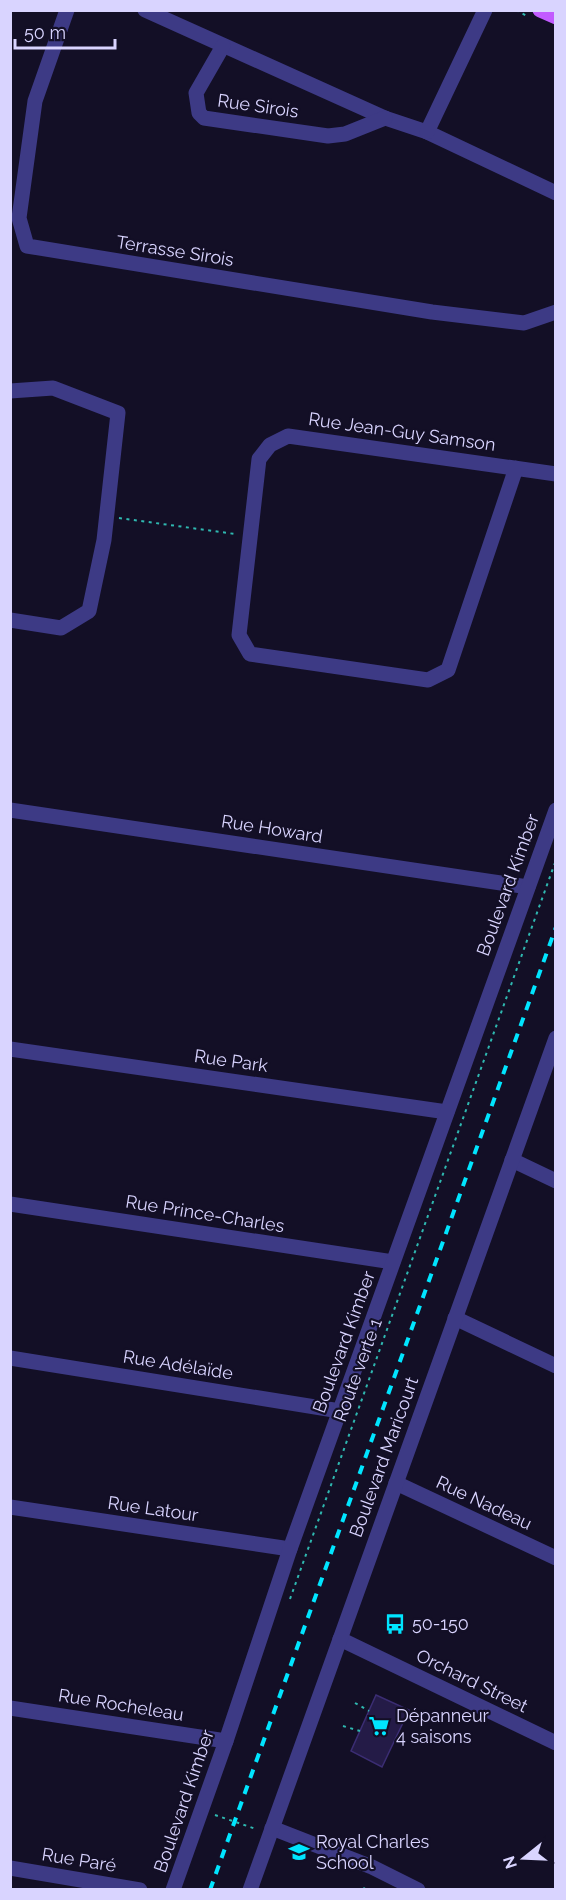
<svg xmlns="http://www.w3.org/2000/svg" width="566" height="1900" font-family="Raleway,sans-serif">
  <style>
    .building { fill: #241b47; stroke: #3b2d73; stroke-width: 1.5 }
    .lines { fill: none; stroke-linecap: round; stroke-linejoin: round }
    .path { stroke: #2fb8b0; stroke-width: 2; stroke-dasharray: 3 4.5; stroke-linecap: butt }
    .minor { stroke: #3d3a85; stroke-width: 15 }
    .major { stroke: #c25bff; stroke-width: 15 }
    .rail { stroke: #00e5ff; stroke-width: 4; stroke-dasharray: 9 8; stroke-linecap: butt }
    .labels { text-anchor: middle; stroke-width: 4.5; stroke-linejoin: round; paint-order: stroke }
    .street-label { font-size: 18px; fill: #d9d4ff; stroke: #130f26 }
    .poi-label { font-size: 18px; fill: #d9d4ff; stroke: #130f26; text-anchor: start }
  </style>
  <rect width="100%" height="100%" fill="#130f26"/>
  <path class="building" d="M376 1695 409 1710 382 1767 351 1751Z"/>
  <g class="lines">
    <g class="path">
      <path d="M516 10 527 16"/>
      <path d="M119 518 235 534"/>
      <path d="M290 1599 556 860"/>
      <path d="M355 1703 369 1711"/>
      <path d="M343 1726 360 1731"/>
      <path d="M215 1815 256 1829"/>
      <path d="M363 1890 367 1884"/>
    </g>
    <g class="minor">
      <path d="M67 10 35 101 19 218 27 246 432 312 524 323 556 312"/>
      <path d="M145 10 385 118 427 132 556 193"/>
      <path d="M223 46 196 93 199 113 204 118 328 136 345 134 385 118"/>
      <path d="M427 132 485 10"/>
      <path d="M10 391 53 388 118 413 104 540 89 611 61 628 10 620"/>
      <path d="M516 468 448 670 428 680 250 654 239 635 259 459 270 445 288 436 556 474"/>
      <path d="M10 810 528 887"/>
      <path d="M10 1049 447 1112"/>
      <path d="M512 1160 556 1181"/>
      <path d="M10 1204 393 1262"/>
      <path d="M455 1318 556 1366"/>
      <path d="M10 1358 340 1411"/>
      <path d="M396 1483 556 1558"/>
      <path d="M10 1507 290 1549"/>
      <path d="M340 1639 556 1743"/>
      <path d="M10 1708 226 1741"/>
      <path d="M272 1828 372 1867 418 1890"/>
      <path d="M10 1868 140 1890"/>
      <path d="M173 1890 226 1741 290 1549 556 810"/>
      <path d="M250 1890 556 1038"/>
    </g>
    <path class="major" d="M540 10 556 17"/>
    <path class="rail" d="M210 1890 556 927"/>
  </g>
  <defs>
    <g id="bus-bare" transform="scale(1.62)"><path d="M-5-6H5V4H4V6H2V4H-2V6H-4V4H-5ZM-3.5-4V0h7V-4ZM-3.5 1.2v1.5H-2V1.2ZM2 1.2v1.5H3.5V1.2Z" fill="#00e5ff" stroke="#130f26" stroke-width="2.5" paint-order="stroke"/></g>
    <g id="supermarket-bare" transform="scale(1.62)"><path d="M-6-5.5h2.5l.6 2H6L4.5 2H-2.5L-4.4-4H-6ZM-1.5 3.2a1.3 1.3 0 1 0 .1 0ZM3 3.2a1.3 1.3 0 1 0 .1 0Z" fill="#00e5ff" stroke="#130f26" stroke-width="2.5" paint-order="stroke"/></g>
    <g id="school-bare" transform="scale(1.62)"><path d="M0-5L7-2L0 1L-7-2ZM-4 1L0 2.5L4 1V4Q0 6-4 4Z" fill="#00e5ff" stroke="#130f26" stroke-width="2.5" paint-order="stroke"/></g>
  </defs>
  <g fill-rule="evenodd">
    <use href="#bus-bare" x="395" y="1624"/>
    <use href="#supermarket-bare" x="379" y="1726"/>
    <use href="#school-bare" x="299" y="1852"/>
  </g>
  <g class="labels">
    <g class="street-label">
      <text transform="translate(258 106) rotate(8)" y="6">Rue Sirois</text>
      <text transform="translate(175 251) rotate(9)" y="6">Terrasse Sirois</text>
      <text transform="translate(402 432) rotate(8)" y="6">Rue Jean-Guy Samson</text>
      <text transform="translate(272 829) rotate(9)" y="6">Rue Howard</text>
      <text transform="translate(508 885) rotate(-70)" y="6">Boulevard Kimber</text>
      <text transform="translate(231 1061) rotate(8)" y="6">Rue Park</text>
      <text transform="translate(205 1214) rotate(9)" y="6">Rue Prince-Charles</text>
      <text transform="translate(344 1342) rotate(-70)" y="6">Boulevard Kimber</text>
      <text transform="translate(178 1365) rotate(9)" y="6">Rue Adélaïde</text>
      <text transform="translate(358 1370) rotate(-70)" y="6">Route verte 1</text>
      <text transform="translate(384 1457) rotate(-70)" y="6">Boulevard Maricourt</text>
      <text transform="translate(484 1503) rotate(25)" y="6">Rue Nadeau</text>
      <text transform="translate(153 1509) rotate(8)" y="6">Rue Latour</text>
      <text transform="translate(472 1681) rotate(26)" y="6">Orchard Street</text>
      <text transform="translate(121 1705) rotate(9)" y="6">Rue Rocheleau</text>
      <text transform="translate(184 1801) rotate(-71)" y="6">Boulevard Kimber</text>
      <text transform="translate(79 1860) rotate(9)" y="6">Rue Paré</text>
    </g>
    <g class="poi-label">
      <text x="412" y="1630">50-150</text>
      <text x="396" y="1722">Dépanneur<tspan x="396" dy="21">4 saisons</tspan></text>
      <text x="316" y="1848">Royal Charles<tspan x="316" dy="21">School</tspan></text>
    </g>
  </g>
  <rect width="566" height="1900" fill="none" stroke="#d9d4ff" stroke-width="24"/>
  <g transform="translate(524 1858) rotate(252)" stroke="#130f26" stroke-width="4.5" paint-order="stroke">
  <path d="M0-4.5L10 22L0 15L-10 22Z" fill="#d9d4ff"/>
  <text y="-9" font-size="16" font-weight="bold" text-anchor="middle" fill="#d9d4ff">N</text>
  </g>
  <path d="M15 39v9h100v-9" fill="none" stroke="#d9d4ff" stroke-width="3"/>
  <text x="24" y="39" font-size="18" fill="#d9d4ff" stroke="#130f26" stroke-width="4.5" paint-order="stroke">50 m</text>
</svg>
